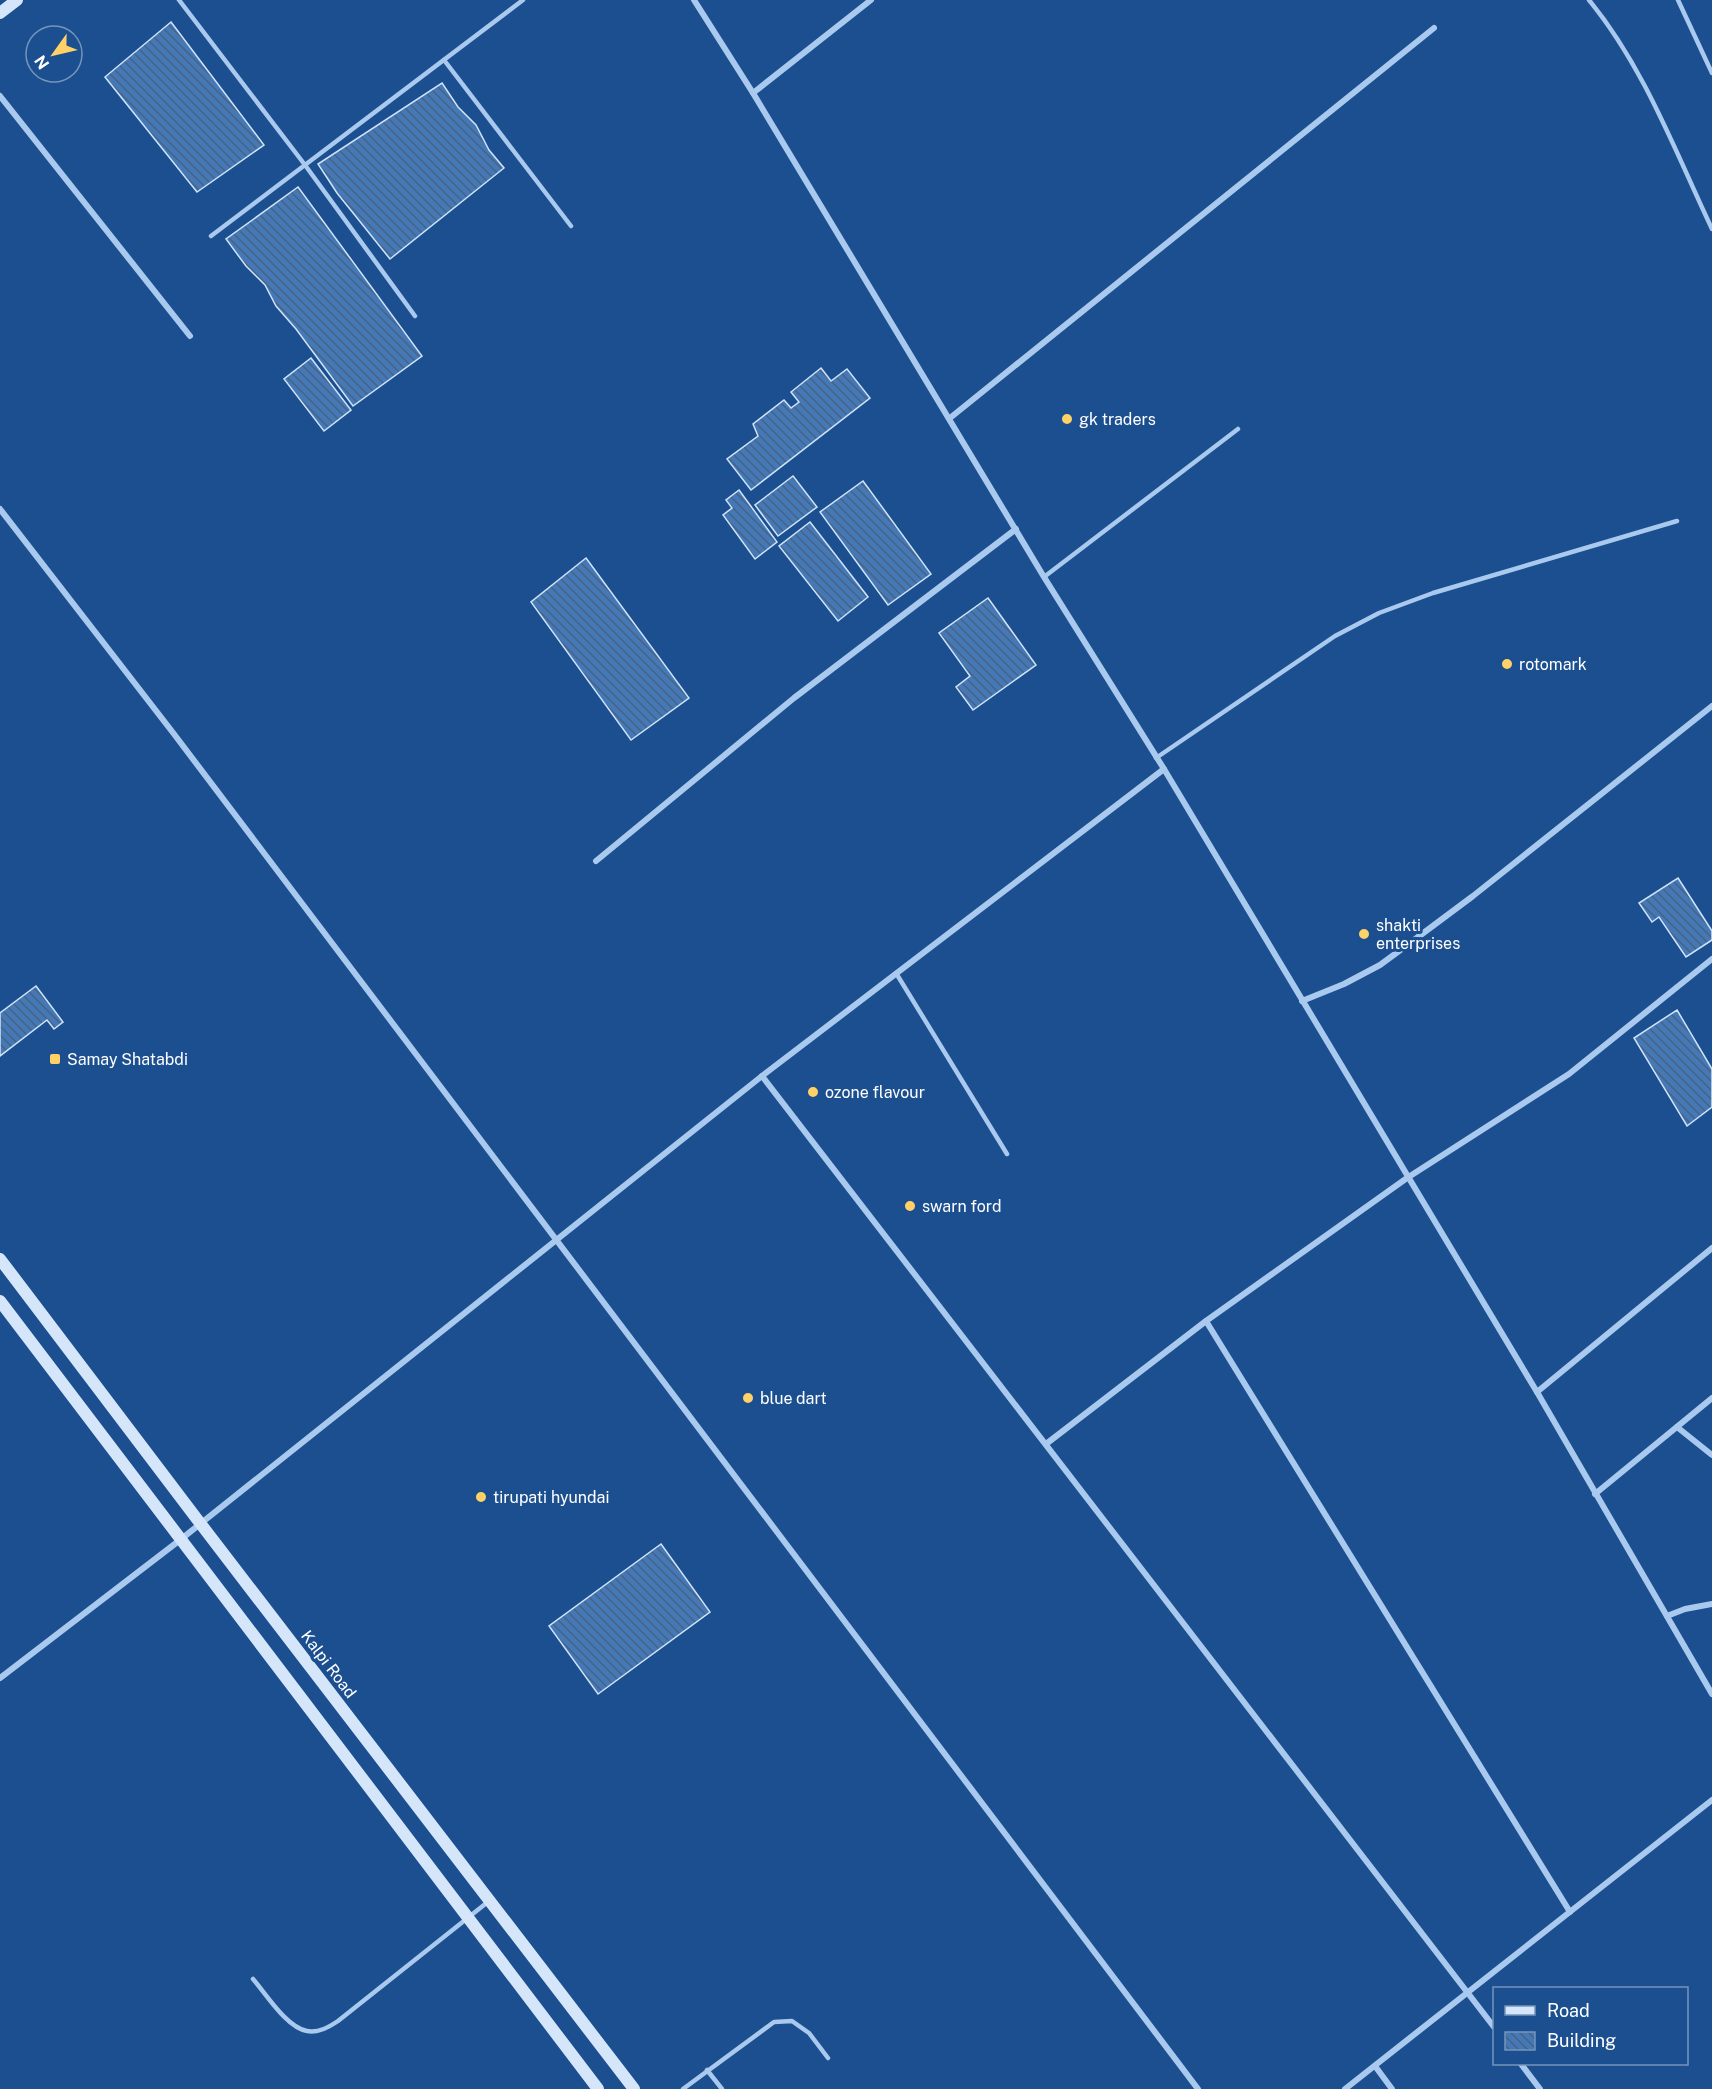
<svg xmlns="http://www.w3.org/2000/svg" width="1712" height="2089" font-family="'Public Sans',sans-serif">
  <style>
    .building { fill: url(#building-back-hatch); stroke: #cfe3fa; stroke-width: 1.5 }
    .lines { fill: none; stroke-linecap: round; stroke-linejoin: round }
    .lane { stroke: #a9c9ee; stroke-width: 4.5 }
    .street { stroke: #a9c9ee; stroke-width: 6 }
    .secondary { stroke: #d6e6fa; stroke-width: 12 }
    .poi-dot { fill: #ffd166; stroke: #1b4f8f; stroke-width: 2 }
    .labels { text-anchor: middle; stroke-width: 6; stroke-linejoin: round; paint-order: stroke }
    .poi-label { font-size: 16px; fill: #fff; stroke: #1b4f8f; text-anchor: start }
    .street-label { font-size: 16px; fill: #fff; stroke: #1b4f8f }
  </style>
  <defs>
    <pattern id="building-back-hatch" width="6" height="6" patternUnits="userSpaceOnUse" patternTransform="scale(1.5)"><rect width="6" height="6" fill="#4478b7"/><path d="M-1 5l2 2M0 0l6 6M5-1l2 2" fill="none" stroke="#486282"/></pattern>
  </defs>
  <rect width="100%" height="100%" fill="#1b4f8f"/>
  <g class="building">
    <path d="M171 22 264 145 197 192 105 77Z"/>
    <path d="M442 83 458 107 476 125 489 150 504 168 390 259 337 193 318 164Z"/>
    <path d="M298 187 422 356 353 406 296 329 276 306 265 285 246 266 226 239Z"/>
    <path d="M311 358 351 410 324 431 284 379Z"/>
    <path d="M821 368 831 381 847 369 870 398 751 490 727 459 758 436 753 424 784 400 791 408 799 402 791 392Z"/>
    <path d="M793 476 817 507 778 536 755 505Z"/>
    <path d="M863 481 931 574 888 605 820 512Z"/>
    <path d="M739 490 777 542 755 559 723 515 732 508 726 500Z"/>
    <path d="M810 522 868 597 838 621 779 546Z"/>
    <path d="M586 558 689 698 631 740 531 602Z"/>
    <path d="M988 598 1036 665 973 710 956 687 970 676 939 633Z"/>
    <path d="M1678 878 1712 931V940L1686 957 1659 917 1652 922 1639 903Z"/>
    <path d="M36 986 63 1022 54 1029 47 1020 0 1056V1013Z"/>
    <path d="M1677 1010 1712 1069V1107L1687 1126 1634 1038Z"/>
    <path d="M661 1544 710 1612 598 1694 549 1626Z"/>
  </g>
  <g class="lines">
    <g class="lane">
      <path d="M179 0 305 165 415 316"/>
      <path d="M1589 0C1644 67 1675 151 1712 229"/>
      <path d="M1678 0 1712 73"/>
      <path d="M444 60 571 226"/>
      <path d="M211 236 523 0"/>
      <path d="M1044 577 1238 429"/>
      <path d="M1156 758 1335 636 1379 613 1433 593 1677 521"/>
      <path d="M896 973 1007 1154"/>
      <path d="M253 1979C266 1994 287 2028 307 2031 319 2033 329 2027 338 2021L489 1901"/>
      <path d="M707 2070 722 2089"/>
      <path d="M683 2089 774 2022 792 2021 809 2033 828 2058"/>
    </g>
    <g class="street">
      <path d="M694 0 753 93 1044 577 1164 769 1537 1392 1712 1694"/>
      <path d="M753 93 871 0"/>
      <path d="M0 96 190 336"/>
      <path d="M950 418 1434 28"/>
      <path d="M0 509 174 734 1198 2089"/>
      <path d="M596 861 794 698 1016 529"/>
      <path d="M1302 1001 1344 984 1380 965 1414 940 1473 896 1712 706"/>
      <path d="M762 1076 1494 2027"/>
      <path d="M1206 1321 1570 1912"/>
      <path d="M1537 1392 1712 1248"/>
      <path d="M1677 1427 1712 1455"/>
      <path d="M1046 1444 1206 1321 1407 1178 1569 1074 1712 959"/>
      <path d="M1595 1494 1712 1398"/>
      <path d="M1667 1616 1685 1609 1712 1604"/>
      <path d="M0 1678 180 1540 762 1076 1164 769"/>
      <path d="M1521 2064 1540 2089"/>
      <path d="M1375 2066 1392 2089"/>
      <path d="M1345 2089 1712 1800"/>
    </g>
    <g class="secondary">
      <path d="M0 13 17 0"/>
      <path d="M0 1259 200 1523 634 2089"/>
      <path d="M0 1301 598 2089"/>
    </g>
  </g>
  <g class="poi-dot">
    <circle cx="1067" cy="419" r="6"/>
    <circle cx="1507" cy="664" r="6"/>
    <circle cx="1364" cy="934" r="6"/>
    <rect x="49" y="1053" width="12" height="12" rx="3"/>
    <circle cx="813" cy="1092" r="6"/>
    <circle cx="910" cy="1206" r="6"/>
    <circle cx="748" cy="1398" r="6"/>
    <circle cx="481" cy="1497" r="6"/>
  </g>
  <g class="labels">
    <g class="poi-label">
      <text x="1079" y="425">gk traders</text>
      <text x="1519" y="670">rotomark</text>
      <text x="1376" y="931">shakti<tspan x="1376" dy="18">enterprises</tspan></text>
      <text x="67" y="1065">Samay Shatabdi</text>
      <text x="825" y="1098">ozone flavour</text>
      <text x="922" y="1212">swarn ford</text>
      <text x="760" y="1404">blue dart</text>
      <text x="493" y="1503">tirupati hyundai</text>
    </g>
    <g class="street-label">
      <text transform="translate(329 1664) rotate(53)" y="6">Kalpi Road</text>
    </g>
  </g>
  <rect x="1493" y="1987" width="195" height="78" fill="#1b4f8f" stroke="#7695bc" stroke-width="1.5"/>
  <rect x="1505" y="2006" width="30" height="9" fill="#d6e6fa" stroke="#7695bc" stroke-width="1.5"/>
  <text x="1547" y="2017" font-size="18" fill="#ffffff">Road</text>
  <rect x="1505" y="2032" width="30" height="18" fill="url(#building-back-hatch)" stroke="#7695bc" stroke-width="1.5"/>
  <text x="1547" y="2047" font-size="18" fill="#ffffff">Building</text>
  <g transform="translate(54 54) rotate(236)"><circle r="28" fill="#1b4f8f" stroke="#7695bc" stroke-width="1.5"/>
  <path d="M0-4.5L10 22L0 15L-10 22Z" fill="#ffd166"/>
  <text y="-9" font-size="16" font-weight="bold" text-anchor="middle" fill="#ffffff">N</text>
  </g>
</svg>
